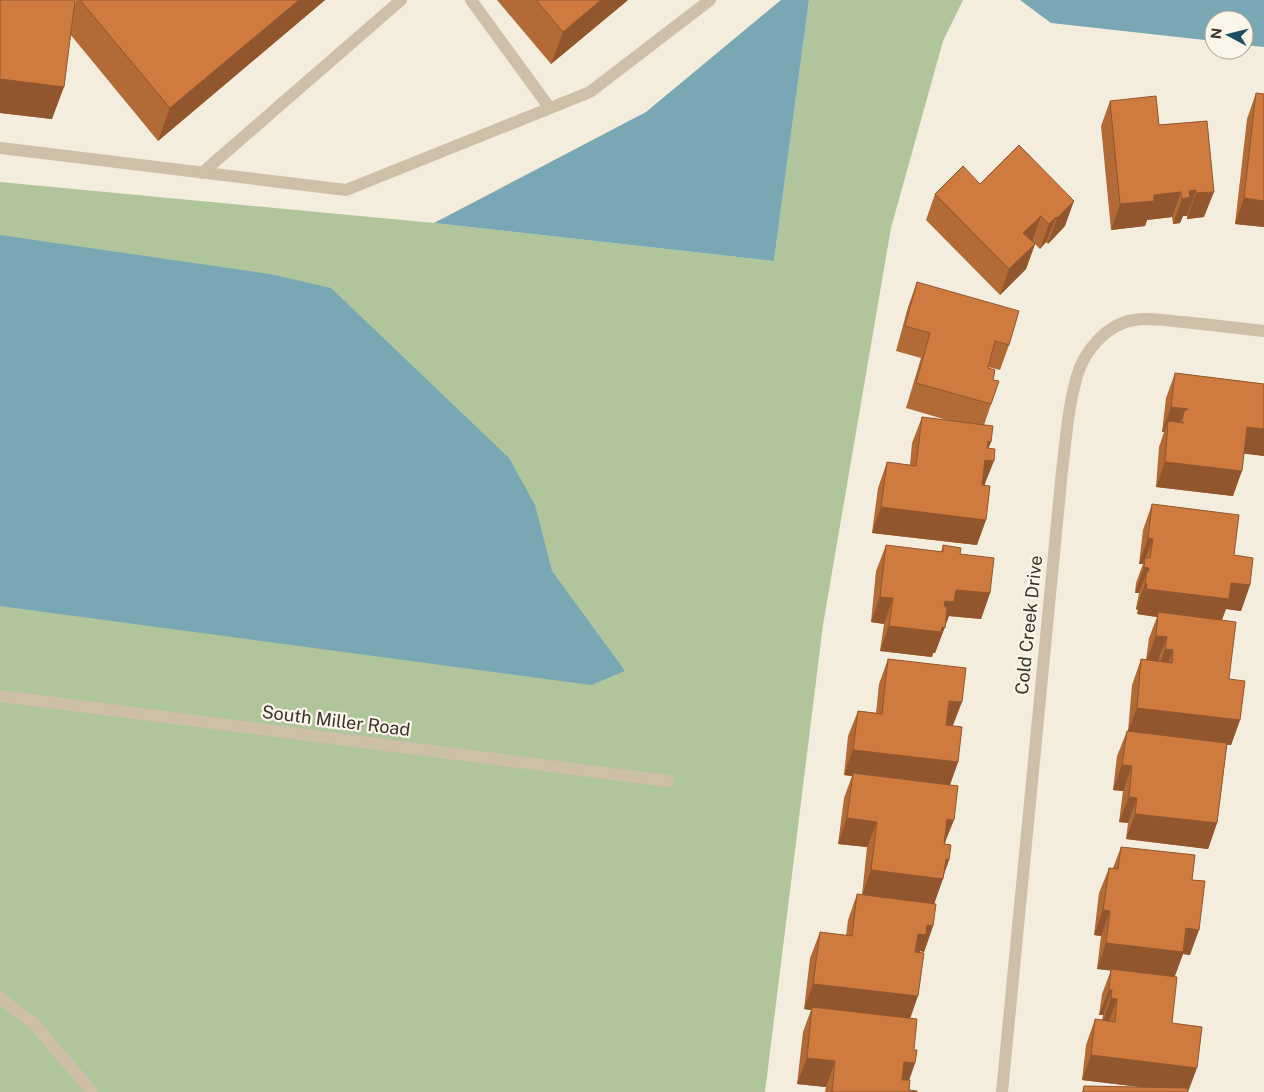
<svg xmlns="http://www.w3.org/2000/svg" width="1264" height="1092" font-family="'Public Sans',sans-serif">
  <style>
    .green { fill: #b0c59b }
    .water { fill: #79a8b4 }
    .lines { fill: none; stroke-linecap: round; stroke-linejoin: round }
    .service { stroke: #cebfa8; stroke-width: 12 }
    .minor { stroke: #cebfa8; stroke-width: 12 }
    .wall { fill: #b26a37 }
    .shaded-wall { fill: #91562d }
    .building { fill: #cf7b40; stroke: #91562d }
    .labels { text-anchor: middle; stroke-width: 4.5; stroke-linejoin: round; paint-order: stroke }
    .street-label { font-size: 18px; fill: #3a3129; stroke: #fbf6ea }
  </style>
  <rect width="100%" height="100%" fill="#f4eddd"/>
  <path class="green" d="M809 0H963L943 41 891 228 823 625 765 1092H0V182L434 223 774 261Z"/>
  <g class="water">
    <path d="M781 0H809L774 261 434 223 646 112Z"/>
    <path d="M1020 0H1264V47L1244 45V20H1214V41L1051 23Z"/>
    <path d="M0 235 270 274 331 288 509 458 535 505 552 571 625 671 591 685 0 606Z"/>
  </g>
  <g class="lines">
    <g class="service">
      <path d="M471 0 549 107"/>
      <path d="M0 148 346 190 590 92 710 0"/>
      <path d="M202 173 401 0"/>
      <path d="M0 998 34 1024 92 1092"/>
    </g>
    <g class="minor">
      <path d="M0 696 668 781"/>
      <path d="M1002 1092 1062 471C1066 439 1068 407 1077 376 1084 351 1107 324 1134 320 1150 317 1168 321 1184 322 1211 325 1237 328 1264 331"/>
    </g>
  </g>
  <g class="wall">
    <path d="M0 0 74 6 76 0H325L158 141 70 34 52 119 0 113Z"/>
    <path d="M497 0H628L551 64Z"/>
    <path d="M1256 93 1264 227 1235 224 1247 119Z"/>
    <path d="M1110 101 1159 125 1207 121 1204 217 1187 219V216H1183L1180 223 1173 224 1172 217 1147 220 1145 226 1111 230 1101 126Z"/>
    <path d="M1019 145 1065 226 1048 244 1046 242 1040 249 1035 244 1026 269 1000 295 926 220 935 194 980 184Z"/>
    <path d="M917 282 1009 345 1000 370 988 367 993 380 999 381 984 425 991 442 988 448 985 485 977 545 872 533 878 488 887 462 910 465 912 443 922 417 950 421 906 408 921 358 896 351 908 307Z"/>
    <path d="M1175 373 1264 384V456L1244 453 1233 496 1156 487 1159 447 1164 432H1162L1166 398Z"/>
    <path d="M1152 504 1234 555 1250 585 1241 611 1226 609 1222 620 1229 679 1240 720 1231 745H1227L1217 823 1208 849 1126 839 1128 823 1119 822 1123 791 1113 790 1117 756 1127 731H1128L1132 685 1141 659 1146 660 1149 638 1157 617 1137 614 1138 610 1136 609 1139 593H1135L1136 583 1143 564H1139L1143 530Z"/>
    <path d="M886 545 941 552 943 545 960 554 990 593 981 619 949 616 935 653H933L932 657 880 651 884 624 871 622 876 571Z"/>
    <path d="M888 659 953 725 958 762 950 785 945 845 949 860 934 904 933 926 924 952 920 951V953L910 1018 915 1063 909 1080V1090L917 1092H825L826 1087 797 1084 803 1032 811 1010 804 1009 810 958 820 932 846 936 848 920 857 894 862 895 867 847 838 844 844 798 852 776 844 775 848 736 858 711 876 713 879 684Z"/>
    <path d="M1121 847 1192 880 1190 955 1183 954 1175 976 1172 1023 1188 1092H1082L1084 1086 1142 1087 1082 1080 1086 1045 1095 1019 1102 1020 1103 1015H1099L1102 994 1111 970 1097 969 1101 936 1094 935 1099 893 1109 868H1113Z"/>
  </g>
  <g class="shaded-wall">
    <path d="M299 0H325L158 141 170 108Z"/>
    <path d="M601 0H628L551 64 563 32Z"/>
    <path d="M0 79 64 87 52 119 0 113Z"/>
    <path d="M1196 190 1187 216H1183L1180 223 1173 224 1182 199 1189 191Z"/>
    <path d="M1181 192 1172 217 1147 220 1145 226 1111 230 1120 204 1154 195Z"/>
    <path d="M1214 192 1204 217 1187 219 1196 193Z"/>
    <path d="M1244 198 1264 201V227L1235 224Z"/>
    <path d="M1074 201 1065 226 1048 244 1057 218Z"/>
    <path d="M1041 216 1032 241 1023 233Z"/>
    <path d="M1056 217 1046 242 1040 249 1049 224Z"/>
    <path d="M1035 244 1026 269 1000 295 1009 269Z"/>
    <path d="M1171 407 1188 409 1184 411 1176 434 1168 421 1164 432H1162Z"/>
    <path d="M1247 427 1264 429V456L1238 453Z"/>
    <path d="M988 441 991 442 981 467Z"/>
    <path d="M985 460 994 461 984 486 976 485Z"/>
    <path d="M1165 462 1242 471 1233 496 1156 487Z"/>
    <path d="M881 507 986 520 977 545 872 533Z"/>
    <path d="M1148 538 1153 539 1143 564H1139Z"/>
    <path d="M1144 567 1149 568 1146 575 1147 571 1139 593H1135Z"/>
    <path d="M1231 583 1250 585 1241 611 1226 609 1220 624 1158 612 1157 617 1137 614 1146 589Z"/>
    <path d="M1145 584H1147L1138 610 1136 609Z"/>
    <path d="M956 590 990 593 981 619 949 616 935 653H933L932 657 880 651 889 626 945 601Z"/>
    <path d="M880 597 893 598 884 624 871 622Z"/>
    <path d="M1156 636 1167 637 1157 663 1146 661Z"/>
    <path d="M1165 649 1173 650 1164 675 1156 674Z"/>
    <path d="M949 701 962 702 952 728 939 726Z"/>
    <path d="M1137 708 1240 720 1231 745 1127 733Z"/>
    <path d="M853 750 958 762 949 787 853 773 852 776 844 775Z"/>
    <path d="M1122 765 1132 766 1123 791 1113 790Z"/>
    <path d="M1129 797 1137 798 1128 823 1119 822Z"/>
    <path d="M1135 814 1217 823 1208 849 1126 839Z"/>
    <path d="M847 818 877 822 867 847 838 844Z"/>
    <path d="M947 819 954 820 944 845 938 844Z"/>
    <path d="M946 859 949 860 942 879H943L934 904 862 895 871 870Z"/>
    <path d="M1103 910 1110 911 1101 936 1094 935Z"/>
    <path d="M927 925 933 926 924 952 920 951 917 961 908 960 918 934Z"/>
    <path d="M1186 928 1199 930 1190 955 1183 954 1174 978 1097 969 1106 943Z"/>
    <path d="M813 984 918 996 909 1022 812 1007 811 1010 804 1009Z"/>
    <path d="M1109 990H1112L1103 1015H1099Z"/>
    <path d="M1111 998 1117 999 1108 1024H1102Z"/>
    <path d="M1091 1055 1197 1068 1188 1092H1180L1082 1080Z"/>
    <path d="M807 1058 835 1061 826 1087 797 1084Z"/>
    <path d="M904 1062 915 1063 906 1089 895 1087Z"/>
  </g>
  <g class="building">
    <path d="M0 0H75L64 87 0 79Z"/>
    <path d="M80 0H299L170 108Z"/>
    <path d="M536 0H601L563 32Z"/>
    <path d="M1256 93 1264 94V201L1244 198Z"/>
    <path d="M1156 96 1159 125 1207 121 1214 192 1196 193V190L1189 191 1190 197 1182 199 1181 192 1154 195V201L1120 204 1110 101Z"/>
    <path d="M1019 145 1074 201 1057 218 1056 217 1049 224 1041 216 1023 233 1035 244 1009 269 935 194 963 166 980 184Z"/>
    <path d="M917 282 1019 311 1009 345 995 341 988 368 995 370 993 380 999 381 991 404 916 383 930 333 905 326Z"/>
    <path d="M1175 373 1264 384V429L1247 427 1242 471 1165 462 1168 421 1184 423 1182 421 1184 411 1188 409 1171 407Z"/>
    <path d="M922 417 993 426 991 442 988 441 987 448 995 449 994 461 985 460 982 485 990 486 986 520 881 507 887 462 916 466Z"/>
    <path d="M1152 504 1239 515 1234 555 1253 558 1250 585 1231 583 1229 599 1146 589 1147 584H1145L1147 571H1149V568L1144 567 1145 558H1150L1153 539 1148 538Z"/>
    <path d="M886 545 943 552V545L961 548 960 554 994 558 990 593 956 590 954 602 945 601 944 606 947 607 945 628 942 627 941 632 889 626 893 598 880 597Z"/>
    <path d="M1158 612 1236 622 1229 679 1245 681 1240 720 1137 708 1141 659 1172 663 1173 650 1165 649 1167 637 1156 636Z"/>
    <path d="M888 659 966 668 962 702 949 701 946 725 962 727 958 762 853 750 858 711 882 714Z"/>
    <path d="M1127 731 1227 743 1217 823 1135 814 1137 798 1129 797 1132 766 1122 765Z"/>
    <path d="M853 773 958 786 954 820 947 819 944 844 951 845 949 860 946 859 943 879 871 870 877 822 847 818Z"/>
    <path d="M1121 847 1195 855 1192 880 1205 881 1199 930 1186 928 1183 952 1106 943 1110 911 1103 910 1109 868 1118 869Z"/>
    <path d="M857 894 936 904 933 926 927 925 926 935 918 934 915 952 924 953 918 996 813 984 820 932 852 936Z"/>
    <path d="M1111 969 1177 977 1172 1023 1202 1027 1197 1068 1091 1055 1095 1019 1115 1022 1117 999 1111 998 1112 990H1109Z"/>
    <path d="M812 1007 917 1019 914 1050H917L915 1063 904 1062 902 1080H910L909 1090 917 1091V1092H832L835 1061 807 1058Z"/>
    <path d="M1084 1086 1188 1088 1187 1092H1083Z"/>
  </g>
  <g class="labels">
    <g class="street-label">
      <text transform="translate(1029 625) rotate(-84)" y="6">Cold Creek Drive</text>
      <text transform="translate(336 721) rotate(7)" y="6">South Miller Road</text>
    </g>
  </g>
  <g transform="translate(1229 35) rotate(277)"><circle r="24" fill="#fbf6ea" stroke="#aea79d"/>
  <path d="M0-4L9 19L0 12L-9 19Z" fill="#1a4f5f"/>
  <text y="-8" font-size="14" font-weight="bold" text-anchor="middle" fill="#3a3129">N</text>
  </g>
</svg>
